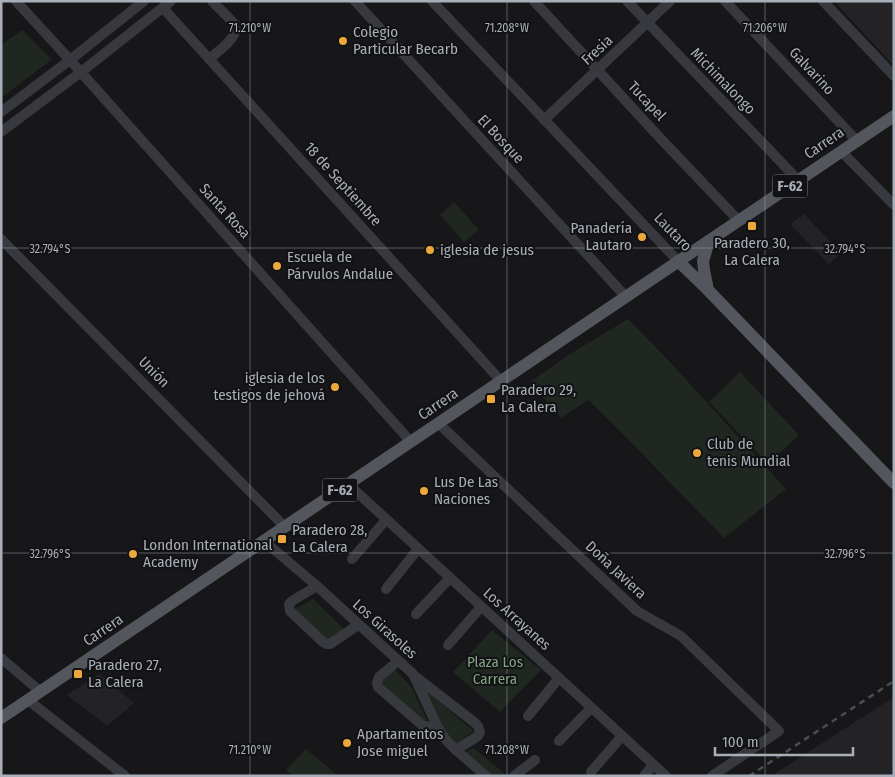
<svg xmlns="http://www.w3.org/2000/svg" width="895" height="777" font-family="'Fira Sans Condensed',sans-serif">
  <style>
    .built { fill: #232326 }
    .green { fill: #1f2720 }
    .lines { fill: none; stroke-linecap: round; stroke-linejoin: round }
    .minor { stroke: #38393e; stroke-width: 10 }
    .major { stroke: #54565d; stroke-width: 12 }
    .rail { stroke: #4b4d53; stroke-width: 2.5; stroke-dasharray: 6 5; stroke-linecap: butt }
    .ticks { fill: none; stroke: #a9afb8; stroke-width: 1; stroke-opacity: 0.45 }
    .poi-dot { fill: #eda83b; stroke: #121214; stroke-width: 2 }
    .labels { text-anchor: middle; stroke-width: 4; stroke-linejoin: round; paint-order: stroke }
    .shield { fill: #121214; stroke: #7c8087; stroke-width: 1 }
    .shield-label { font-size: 14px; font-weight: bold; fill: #a9afb8 }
    .poi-label { font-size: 15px; fill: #a9afb8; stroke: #121214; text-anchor: start }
    .street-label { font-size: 15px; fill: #a9afb8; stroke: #121214 }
    .park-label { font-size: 15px; fill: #81a381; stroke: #121214 }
    .ticks-label { font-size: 12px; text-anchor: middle; fill: #a9afb8; stroke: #121214; stroke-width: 4; stroke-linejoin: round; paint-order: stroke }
  </style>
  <rect width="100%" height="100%" fill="#171719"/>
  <g class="built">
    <path d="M834 1H894V66Z"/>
    <path d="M804 214 841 253 829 264 790 224Z"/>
    <path d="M99 674 134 703 107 726 67 695Z"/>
    <path d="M894 697V776H771Z"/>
  </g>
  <g class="green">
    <path d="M22 30 50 58 51 60 1 98V45Z"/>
    <path d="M454 202 479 230 464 242 440 215Z"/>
    <path d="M628 319 670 362 786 489 724 538 614 425 588 400 561 418 530 382 570 354Z"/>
    <path d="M740 372 799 435 768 464 709 402Z"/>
    <path d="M313 599 345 630 328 642 295 609Z"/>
    <path d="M492 630 541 670 500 712 453 672Z"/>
    <path d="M395 669 412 688 428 722 425 725 380 683Z"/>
    <path d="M423 688 474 731 456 744 439 724Z"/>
    <path d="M474 748 507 776H491L464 753Z"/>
    <path d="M306 749 336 774 334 776H293L286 770Z"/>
  </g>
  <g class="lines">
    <g class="minor">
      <path d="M16 1 70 60 411 442"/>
      <path d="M355 1 626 297"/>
      <path d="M432 1 678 261"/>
      <path d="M534 1 661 139 739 221"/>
      <path d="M627 1 798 180"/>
      <path d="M725 1 857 141"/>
      <path d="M823 1 894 76"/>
      <path d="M163 8 501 381"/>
      <path d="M209 59C217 52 240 37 235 25 231 19 217 7 212 1"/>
      <path d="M1 112 70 60 144 1"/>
      <path d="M544 120 670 1"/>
      <path d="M1 132 81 72 171 1"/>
      <path d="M841 151 894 205"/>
      <path d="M1 239 285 527"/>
      <path d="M438 423 637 611 681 636 779 731 712 776"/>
      <path d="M348 484 666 776"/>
      <path d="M264 541 317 586 413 674 437 726 446 740 456 750 486 776"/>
      <path d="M352 559 386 520"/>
      <path d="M317 586 292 601 289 604 290 611 323 642 327 644H330L358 625"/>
      <path d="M386 589 418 549"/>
      <path d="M416 614 450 578"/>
      <path d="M448 645 481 607"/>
      <path d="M1 658 41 692"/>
      <path d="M398 661 379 677 377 683 378 687 423 726 432 727 437 726"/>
      <path d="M416 677 474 722 478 726 480 732 478 736 456 750"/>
      <path d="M28 700 125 776"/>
      <path d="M528 716 559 678"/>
      <path d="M559 741 591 708"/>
      <path d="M591 772 622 736"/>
      <path d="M514 776 535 760"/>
      <path d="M644 776 653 765"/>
    </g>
    <g class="major">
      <path d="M678 261 708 290 894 483"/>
      <path d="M708 290 704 270 703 261 709 241"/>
      <path d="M1 718 894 116"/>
    </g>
    <path class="rail" d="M749 776 894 681"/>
  </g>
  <path class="ticks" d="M250 1V776M507 1V776M765 1V776M1 248H894M1 553H894"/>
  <g class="poi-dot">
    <circle cx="343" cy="41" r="5"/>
    <rect x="747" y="221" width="10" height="10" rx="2.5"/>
    <circle cx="642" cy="237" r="5"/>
    <circle cx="430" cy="250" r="5"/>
    <circle cx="277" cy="266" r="5"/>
    <circle cx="335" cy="387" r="5"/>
    <rect x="486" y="394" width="10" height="10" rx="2.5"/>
    <circle cx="697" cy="453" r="5"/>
    <circle cx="424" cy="491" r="5"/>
    <rect x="277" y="534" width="10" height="10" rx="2.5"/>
    <circle cx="133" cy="554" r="5"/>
    <rect x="73" y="669" width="10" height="10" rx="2.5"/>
    <circle cx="347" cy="743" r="5"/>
  </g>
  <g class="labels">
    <g class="shield">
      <rect x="772.5" y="174.5" width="35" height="23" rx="4"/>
      <rect x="322.5" y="478.5" width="35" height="23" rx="4"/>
    </g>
    <g class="shield-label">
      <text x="790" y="191">F-62</text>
      <text x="340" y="495">F-62</text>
    </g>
    <g class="poi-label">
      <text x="353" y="37">Colegio<tspan x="353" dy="17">Particular Becarb</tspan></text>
      <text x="632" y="233" text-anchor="end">Panadería<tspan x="632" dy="17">Lautaro</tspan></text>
      <text x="752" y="248" text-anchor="middle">Paradero 30,<tspan x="752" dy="17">La Calera</tspan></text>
      <text x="440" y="255">iglesia de jesus</text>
      <text x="287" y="262">Escuela de<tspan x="287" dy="17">Párvulos Andalue</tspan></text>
      <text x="325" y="383" text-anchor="end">iglesia de los<tspan x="325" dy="17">testigos de jehová</tspan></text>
      <text x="501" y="395">Paradero 29,<tspan x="501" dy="17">La Calera</tspan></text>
      <text x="707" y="449">Club de<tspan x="707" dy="17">tenis Mundial</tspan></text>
      <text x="434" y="487">Lus De Las<tspan x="434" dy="17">Naciones</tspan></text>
      <text x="292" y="535">Paradero 28,<tspan x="292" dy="17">La Calera</tspan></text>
      <text x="143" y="550">London International<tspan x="143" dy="17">Academy</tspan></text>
      <text x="88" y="670">Paradero 27,<tspan x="88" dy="17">La Calera</tspan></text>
      <text x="357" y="739">Apartamentos<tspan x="357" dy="17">Jose miguel</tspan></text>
    </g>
    <g class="street-label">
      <text transform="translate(597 50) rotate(-43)" y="5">Fresia</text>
      <text transform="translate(812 71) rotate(47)" y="5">Galvarino</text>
      <text transform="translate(723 81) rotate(46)" y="5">Michimalongo</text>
      <text transform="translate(647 101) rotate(47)" y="5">Tucapel</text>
      <text transform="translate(501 139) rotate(47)" y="5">El Bosque</text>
      <text transform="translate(824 143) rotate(-34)" y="5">Carrera</text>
      <text transform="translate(343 184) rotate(48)" y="5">18 de Septiembre</text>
      <text transform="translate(225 211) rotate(48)" y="5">Santa Rosa</text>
      <text transform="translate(673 232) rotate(46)" y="5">Lautaro</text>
      <text transform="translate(154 372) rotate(45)" y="5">Unión</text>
      <text transform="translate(438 404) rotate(-34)" y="5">Carrera</text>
      <text transform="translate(616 570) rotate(43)" y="5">Doña Javiera</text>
      <text transform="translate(517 619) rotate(42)" y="5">Los Arrayanes</text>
      <text transform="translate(385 629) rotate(42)" y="5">Los Girasoles</text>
      <text transform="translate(103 630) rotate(-34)" y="5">Carrera</text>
    </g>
    <g class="park-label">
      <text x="495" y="667">Plaza Los<tspan x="495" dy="17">Carrera</tspan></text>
    </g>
  </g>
  <g class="ticks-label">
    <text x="250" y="32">71.210°W</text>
    <text x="507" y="32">71.208°W</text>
    <text x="765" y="32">71.206°W</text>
    <text x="50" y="253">32.794°S</text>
    <text x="845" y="253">32.794°S</text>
    <text x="50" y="558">32.796°S</text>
    <text x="845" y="558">32.796°S</text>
    <text x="250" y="754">71.210°W</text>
    <text x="507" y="754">71.208°W</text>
  </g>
  <rect width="895" height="777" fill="none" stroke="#a9afb8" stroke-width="5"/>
  <path d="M715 747v8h138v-8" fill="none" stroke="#a9afb8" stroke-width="2.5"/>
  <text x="722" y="747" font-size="15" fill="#a9afb8" stroke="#121214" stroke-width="4" paint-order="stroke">100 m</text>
</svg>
